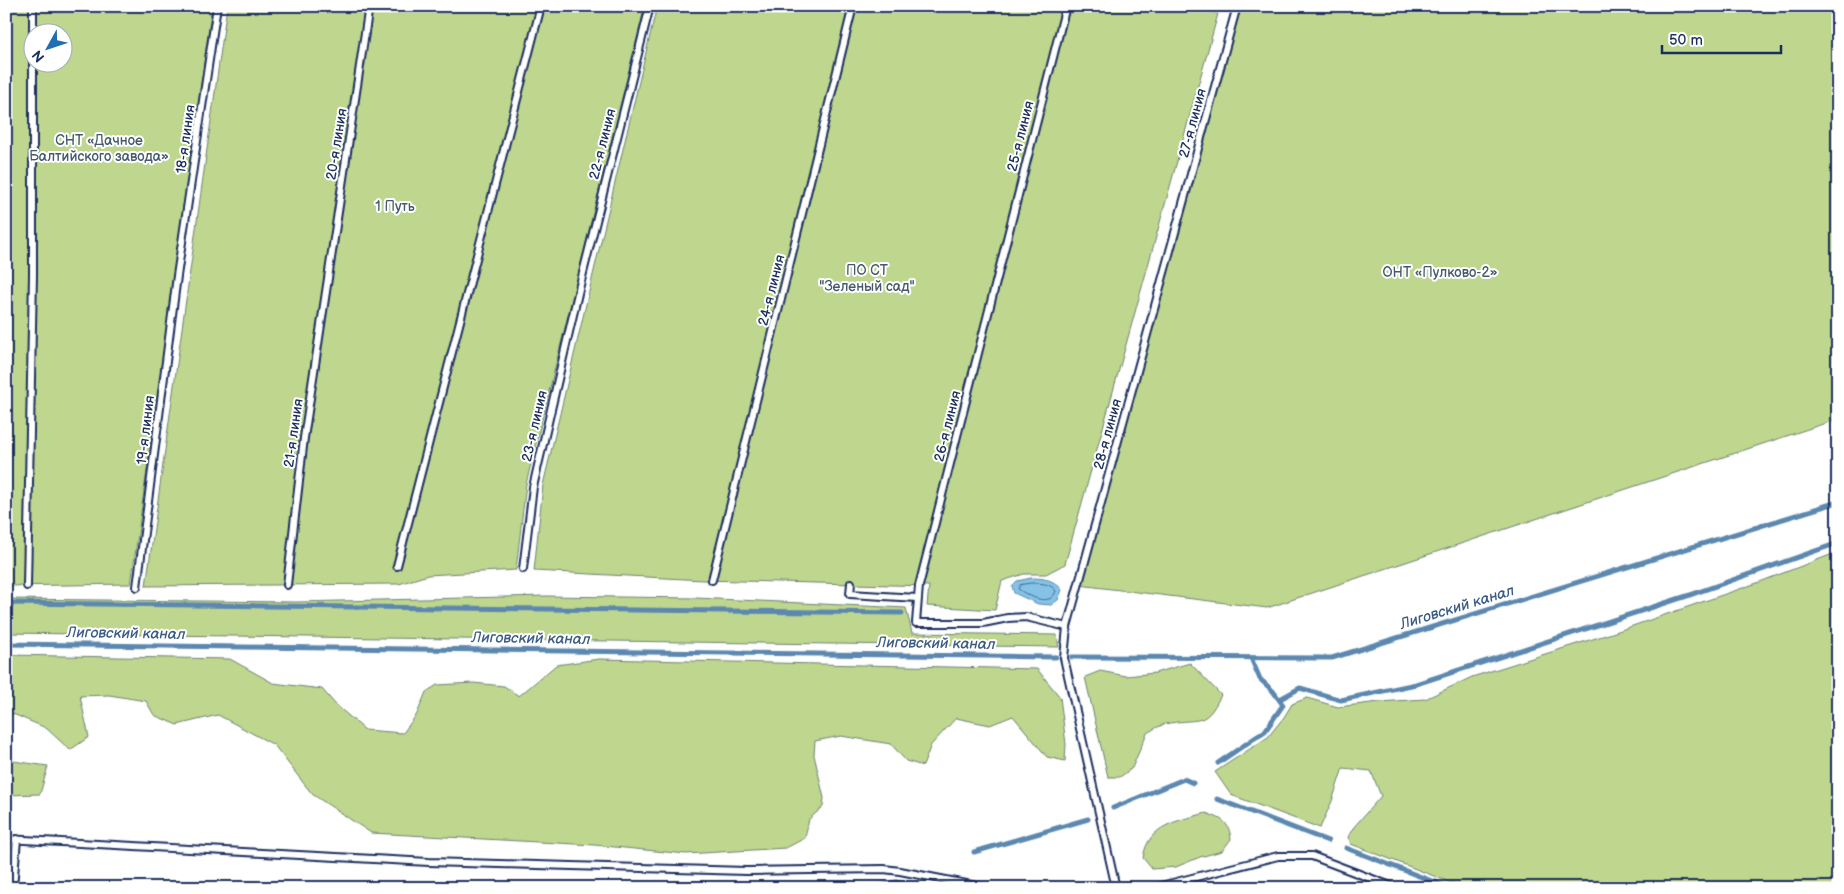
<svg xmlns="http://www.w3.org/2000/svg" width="1844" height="894" font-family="'Balsamiq Sans',sans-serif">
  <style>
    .green { fill: #bed68d; stroke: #6c8276; fill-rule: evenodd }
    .water { fill: #85c3e6; stroke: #5b88b0 }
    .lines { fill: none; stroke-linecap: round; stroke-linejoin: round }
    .shore { stroke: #456a94; stroke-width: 1 }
    .stream { stroke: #5b88b0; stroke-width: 5 }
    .lane-casing { stroke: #1b2f5e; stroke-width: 10 }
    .lane { stroke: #fff; stroke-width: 6 }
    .labels { text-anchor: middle; stroke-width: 4; stroke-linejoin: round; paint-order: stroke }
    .street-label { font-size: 14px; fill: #1b2f5e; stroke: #fff }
    .park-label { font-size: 14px; fill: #44596a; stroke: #fff }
    .water-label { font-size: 15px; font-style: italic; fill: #3b5b87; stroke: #fff }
  </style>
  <rect width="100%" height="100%" fill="#fff"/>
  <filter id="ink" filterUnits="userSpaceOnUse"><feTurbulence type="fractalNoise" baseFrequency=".02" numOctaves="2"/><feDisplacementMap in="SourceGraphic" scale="10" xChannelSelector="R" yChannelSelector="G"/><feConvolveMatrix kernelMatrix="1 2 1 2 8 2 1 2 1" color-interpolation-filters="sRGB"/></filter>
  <g filter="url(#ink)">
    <g class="green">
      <path d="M6 6H212L131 584 6 586ZM32 32H62V62H32Z"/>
      <path d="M227 6H645L526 484 516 570 428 575 399 584 146 586Z"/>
      <path d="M657 6H1193L1218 14 1065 564 1046 574H1024L1002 581 995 610 927 606 929 586 703 580 534 571 543 485Z"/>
      <path d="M1237 6H1838V419L1267 608 1079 585Z"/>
      <path d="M1838 552V888H1465L1351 844 1348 837 1353 828 1381 796 1371 771 1343 768 1332 801 1320 828 1231 795 1215 772 1268 737 1284 717 1292 704 1307 698 1338 707 1379 702 1425 699 1472 677 1615 632 1757 583Z"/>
      <path d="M546 596 696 598 906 608 912 633 1057 635 1059 647 6 633V599L298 602Z"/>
      <path d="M6 655 230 659 273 683 322 689 335 704 365 730 403 733 417 714 426 692 437 685 473 683 504 686 519 696 556 665 599 659 1037 669 1060 697 1066 744 1065 761 1047 757 1013 716 990 725 956 718 931 745 923 766 906 761 891 744 841 736 815 741 814 755 824 798 823 807 809 819 805 838 786 848 686 854 594 845 371 833 312 794 274 745 218 715 177 725 154 715 146 701 109 695 80 696 89 737 70 750 46 728 6 711Z"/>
      <path d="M1190 663 1221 695C1205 727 1201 718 1170 723 1162 724 1154 729 1147 733L1132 768 1120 777H1108L1085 677 1100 671 1126 676 1155 673Z"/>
      <path d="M6 760 48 766 40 794 6 795Z"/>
      <path d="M1206 813C1222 819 1229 821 1231 839L1222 851 1200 857 1176 867 1152 869 1143 858C1148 824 1178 821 1206 813Z"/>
    </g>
    <path class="water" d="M1031 578C1043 578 1054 579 1062 590L1058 600 1051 605 1038 604 1014 593 1012 586 1017 581Z"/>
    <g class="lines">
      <path class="shore" d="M1031 583C1039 583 1051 583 1056 591 1050 608 1029 596 1018 589L1020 585Z"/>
      <g class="stream">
        <path d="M6 603 902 613"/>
        <path d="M6 644 1056 657"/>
        <path d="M1072 657 1332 658 1838 502"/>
        <path d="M1280 699 1300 688 1341 700 1416 684 1690 595 1838 543"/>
        <path d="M1218 763 1265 731 1283 705 1273 691 1260 679 1251 658"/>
        <path d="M1217 799 1328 841"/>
        <path d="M1113 808 1184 779 1193 783"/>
        <path d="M1346 848 1450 888"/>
        <path d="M974 852 1088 819"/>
        <path d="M874 888 896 882 918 888"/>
      </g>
      <g class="lane-casing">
        <g id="lane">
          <path d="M1066 6 919 586 916 623H983L1008 618 1026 617 1067 627"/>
          <path d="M33 32V6"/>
          <path d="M397 566 541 6"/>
          <path d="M523 569 533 487 579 289 650 6"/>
          <path d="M712 580 853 6"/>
          <path d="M851 583 850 594 917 598"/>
          <path d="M287 585 304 438 369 6"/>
          <path d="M27 586 33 275V62"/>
          <path d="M137 587 177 276 217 6"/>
          <path d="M6 839 429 862 746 871 884 869 900 871 987 888"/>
          <path d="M13 888 17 839"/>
          <path d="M1116 888 1064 658 1067 627 1237 6"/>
          <path d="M1153 888 1278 856H1312L1396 888"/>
        </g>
      </g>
      <use href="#lane" class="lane"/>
    </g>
  </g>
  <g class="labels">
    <g class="street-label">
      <text transform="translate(1192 123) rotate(-75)" y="5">27-я линия</text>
      <text transform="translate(1020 136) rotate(-76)" y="5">25-я линия</text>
      <text transform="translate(185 139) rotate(-82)" y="5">18-я линия</text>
      <text transform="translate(336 144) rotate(-81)" y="5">20-я линия</text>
      <text transform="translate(602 144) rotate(-76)" y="5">22-я линия</text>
      <text transform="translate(771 290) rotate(-76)" y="5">24-я линия</text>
      <text transform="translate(534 426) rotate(-77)" y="5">23-я линия</text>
      <text transform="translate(947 426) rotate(-76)" y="5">26-я линия</text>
      <text transform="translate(145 430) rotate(-83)" y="5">19-я линия</text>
      <text transform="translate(293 433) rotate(-82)" y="5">21-я линия</text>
      <text transform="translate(1107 434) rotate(-75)" y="5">28-я линия</text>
    </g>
    <g class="park-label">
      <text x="99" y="145">СНТ «Дачное<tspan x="99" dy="16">Балтийского завода»</tspan></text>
      <text x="395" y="211">1 Путь</text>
      <text x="867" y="275">ПО СТ<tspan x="867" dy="16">"Зеленый сад"</tspan></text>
      <text x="1440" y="277">ОНТ «Пулково-2»</text>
    </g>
    <g class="water-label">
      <text transform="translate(1457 607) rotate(-17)" y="5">Лиговский канал</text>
      <text transform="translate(126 633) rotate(1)" y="5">Лиговский канал</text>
      <text transform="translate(531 638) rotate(1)" y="5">Лиговский канал</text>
      <text transform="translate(936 643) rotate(1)" y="5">Лиговский канал</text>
    </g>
  </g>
  <rect width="1844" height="894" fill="none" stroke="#fff" stroke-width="25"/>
  <rect x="12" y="12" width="1819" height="869" fill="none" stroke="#1b2f5e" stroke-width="2" filter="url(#ink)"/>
  <g transform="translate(48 48) rotate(230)"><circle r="24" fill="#ffffff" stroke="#a4acbf"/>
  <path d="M0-4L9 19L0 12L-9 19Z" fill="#1f6fb2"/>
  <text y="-8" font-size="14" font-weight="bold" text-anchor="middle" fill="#1b2f5e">N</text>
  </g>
  <path d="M1662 45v8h119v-8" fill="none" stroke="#1b2f5e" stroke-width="2.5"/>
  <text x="1669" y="45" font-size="15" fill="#1b2f5e" stroke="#ffffff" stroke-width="4" paint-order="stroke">50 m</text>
</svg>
